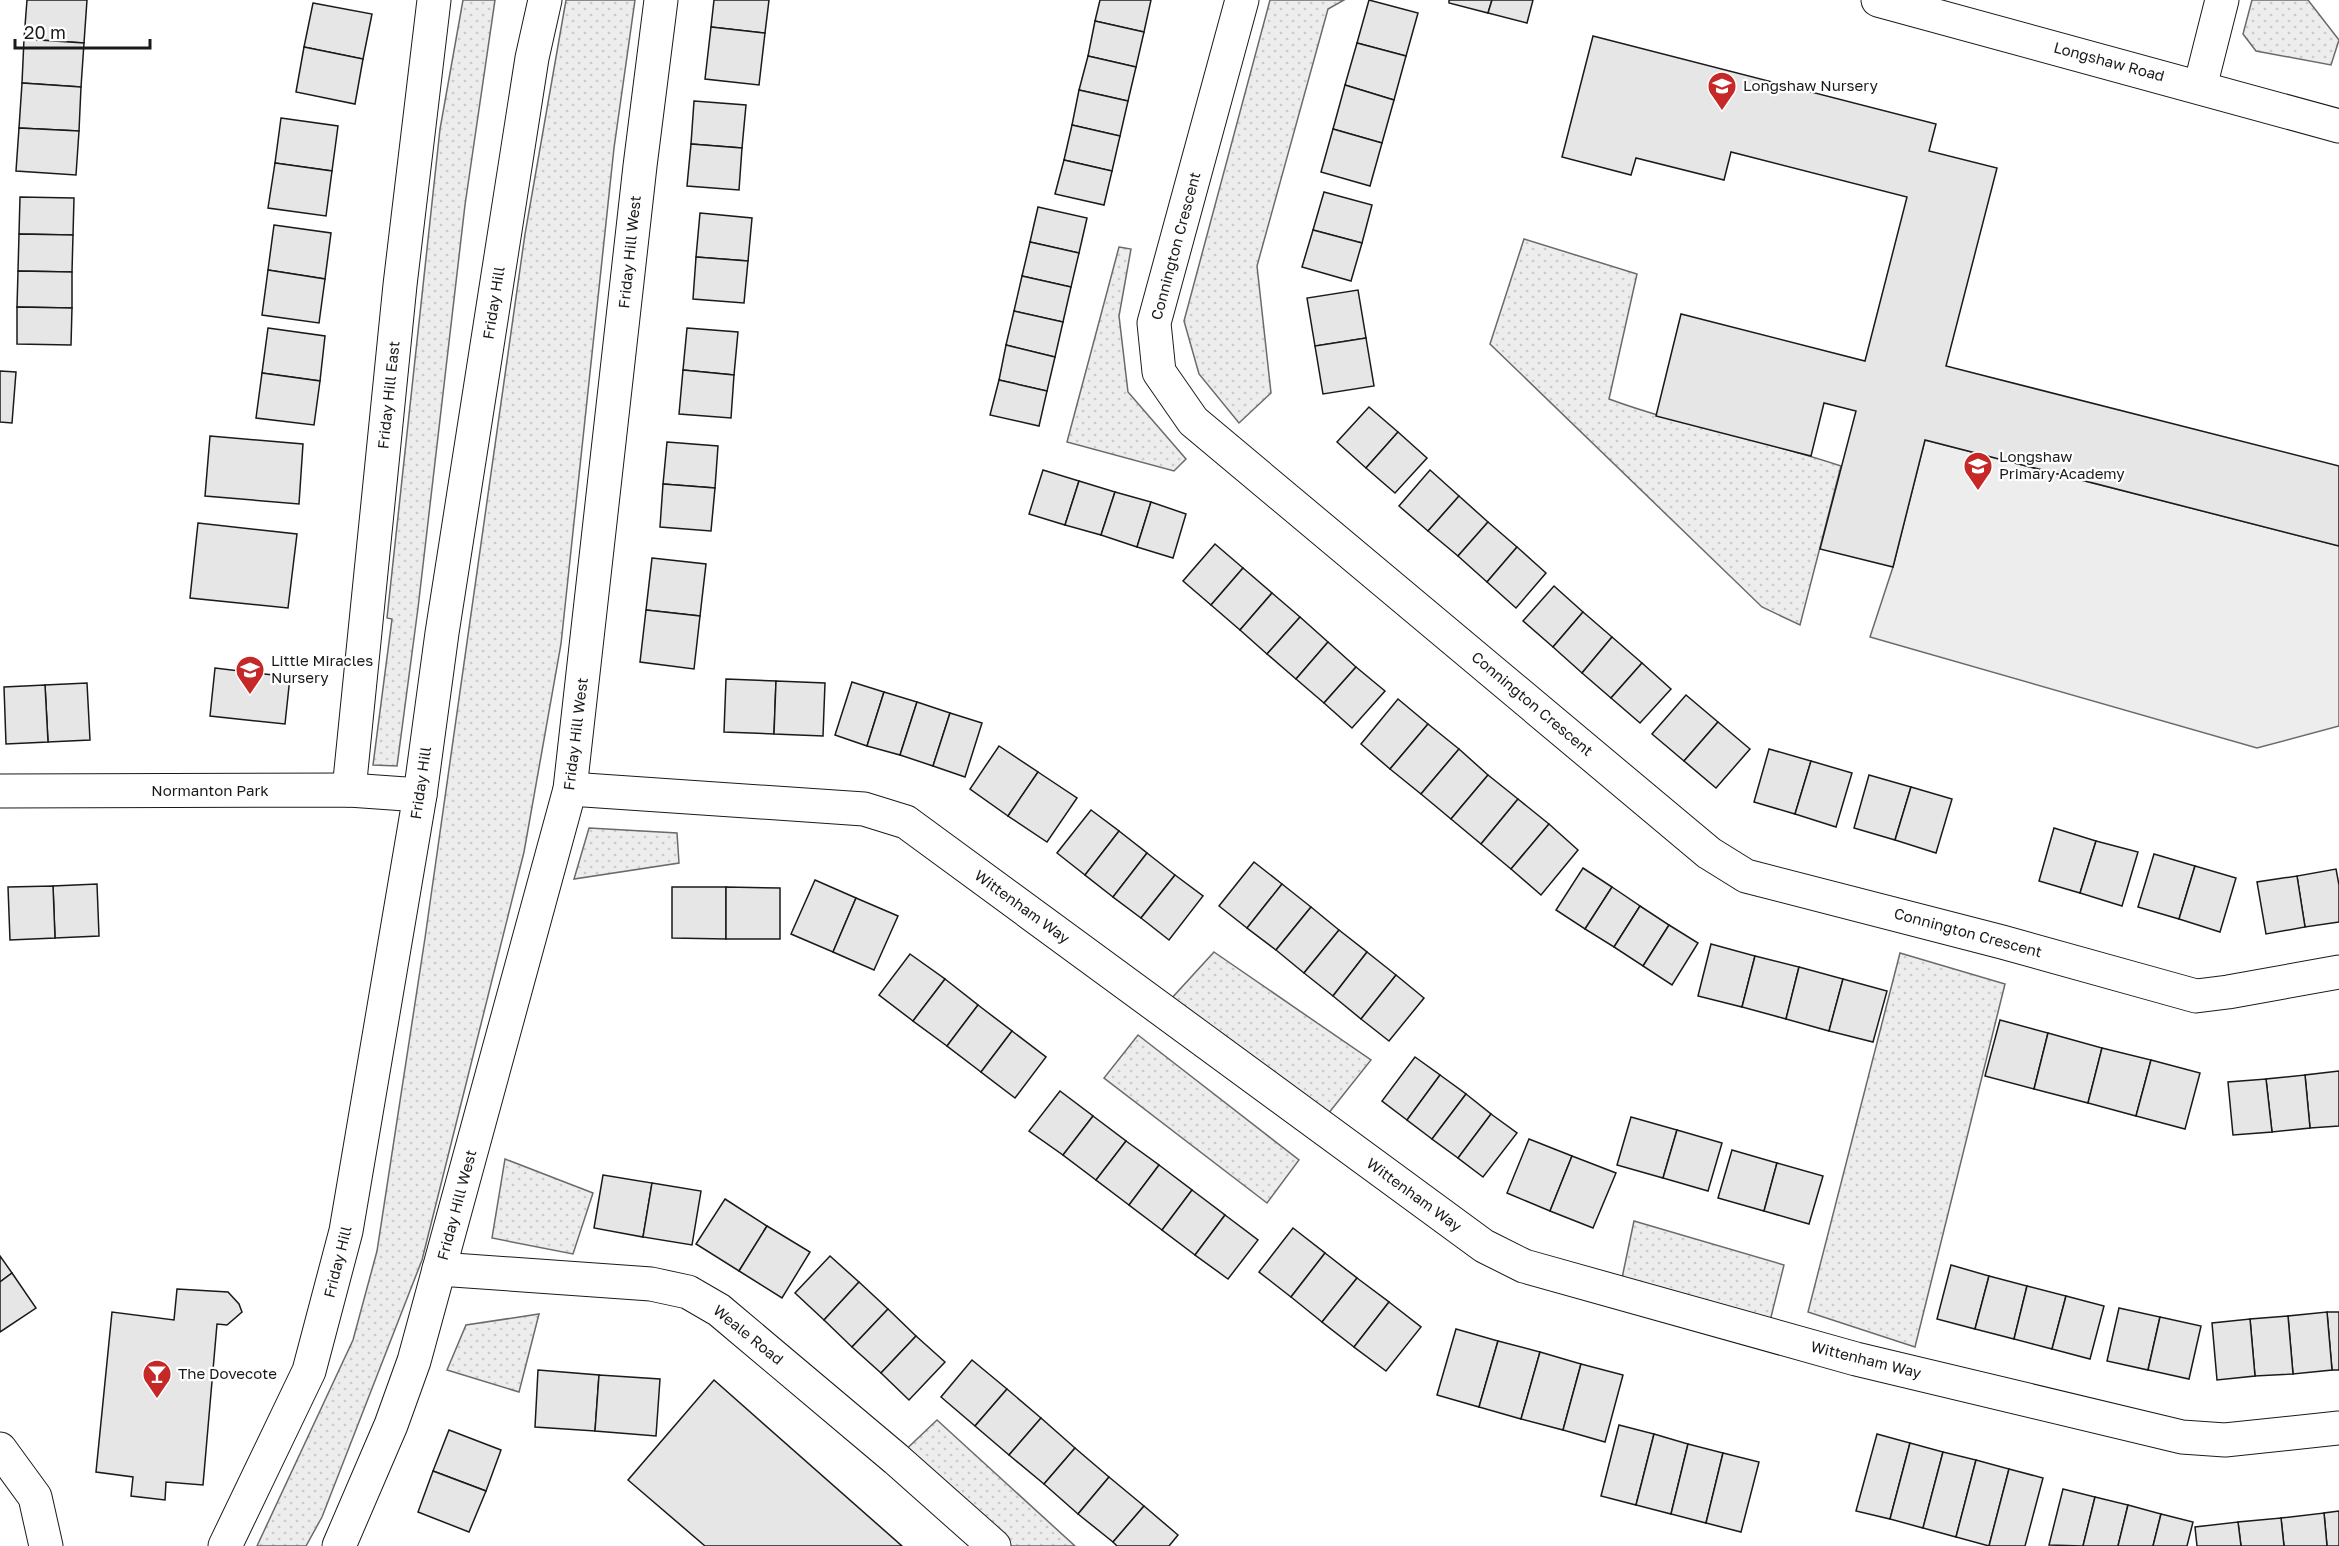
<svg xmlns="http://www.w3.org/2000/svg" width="2339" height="1546" font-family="'Golos Text',sans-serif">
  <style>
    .grass { fill: url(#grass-dots); stroke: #6a6a6a; stroke-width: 1.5 }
    .park { fill: #ededed; stroke: #6a6a6a; stroke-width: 1.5 }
    .building { fill: #e6e6e6; stroke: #1a1a1a; stroke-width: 1.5 }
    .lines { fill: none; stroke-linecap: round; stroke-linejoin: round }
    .minor-casing { stroke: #1a1a1a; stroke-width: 35 }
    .major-casing { stroke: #1a1a1a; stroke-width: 35 }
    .minor { stroke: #fff; stroke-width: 33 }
    .major { stroke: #fff; stroke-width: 33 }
    .labels { text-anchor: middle; stroke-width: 4.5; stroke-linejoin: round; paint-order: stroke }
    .street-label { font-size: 15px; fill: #1a1a1a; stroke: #fff }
    .poi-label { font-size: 15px; fill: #1a1a1a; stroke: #fff; text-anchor: start }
  </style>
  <defs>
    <pattern id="grass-dots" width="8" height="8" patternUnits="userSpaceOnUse" patternTransform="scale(1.5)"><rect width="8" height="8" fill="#ededed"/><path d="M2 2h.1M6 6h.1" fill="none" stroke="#cbcbcb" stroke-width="1.8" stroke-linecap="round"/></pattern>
  </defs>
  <rect width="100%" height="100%" fill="#fff"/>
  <g class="grass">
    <path d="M463 0H495L465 205 418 608 397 766 373 765 392 619 387 618 440 129Z"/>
    <path d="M566 0H635L614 148 561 644 524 852 422 1260 322 1517 306 1546H257L353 1340 377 1251 425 938 525 234Z"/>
    <path d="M1270 0H1344L1328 9 1257 266 1271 393 1239 423 1199 374 1184 321Z"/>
    <path d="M2252 0H2308L2339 40 2331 65 2256 51 2243 34Z"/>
    <path d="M1524 239 1637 274 1609 399C1685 427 1765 440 1841 466L1800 625 1762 607 1490 344Z"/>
    <path d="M1119 247 1131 249 1119 316 1128 392 1186 459 1174 471 1067 442Z"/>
    <path d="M589 828 677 833 679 863 574 879Z"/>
    <path d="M1214 952 1371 1060 1328 1114 1171 999Z"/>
    <path d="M1900 953 2005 984 1915 1347 1808 1312Z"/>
    <path d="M1138 1035 1299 1160 1267 1203 1104 1078Z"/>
    <path d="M505 1159 593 1193 573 1254 492 1238Z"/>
    <path d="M1634 1221 1784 1265 1770 1321 1622 1278Z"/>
    <path d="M539 1314 519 1392 447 1370 466 1325Z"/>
    <path d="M937 1420 1075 1546H1000L896 1459Z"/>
  </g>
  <path class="park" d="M1925 440 2339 546V726L2257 748 1870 637 1893 567Z"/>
  <g class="building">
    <path d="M27 0H87L84 43 24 39Z"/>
    <path d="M714 0H769L765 33 711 27Z"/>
    <path d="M1100 0H1151L1144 32 1095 21Z"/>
    <path d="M1369 0 1418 13 1406 56 1357 43Z"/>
    <path d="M1449 0H1492L1488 13 1449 3Z"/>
    <path d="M1492 0H1533L1527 23 1488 13Z"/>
    <path d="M313 3 372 14 363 59 304 47Z"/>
    <path d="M1095 21 1144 32 1136 67 1088 56Z"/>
    <path d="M711 27 765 33 759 85 705 79Z"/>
    <path d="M1593 36 1936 124 1929 151 1997 168 1946 366 2339 466V546L1925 440 1893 567 1820 549 1856 411 1824 403 1811 456 1656 416 1681 314 1865 361 1907 197 1731 152 1724 180 1636 158 1631 175 1562 157Z"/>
    <path d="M24 39 84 43 81 87 22 83Z"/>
    <path d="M1357 43 1406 56 1394 100 1345 85Z"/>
    <path d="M304 47 363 59 355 104 296 92Z"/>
    <path d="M1088 56 1136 67 1128 101 1079 90Z"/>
    <path d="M22 83 81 87 79 131 19 128Z"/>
    <path d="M1345 85 1394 100 1382 143 1333 129Z"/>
    <path d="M1079 90 1128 101 1120 136 1072 125Z"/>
    <path d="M694 101 746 105 742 148 691 144Z"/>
    <path d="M281 118 338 126 332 171 275 163Z"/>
    <path d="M1072 125 1120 136 1112 171 1064 160Z"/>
    <path d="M19 128 79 131 76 175 16 171Z"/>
    <path d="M1333 129 1382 143 1370 186 1321 172Z"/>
    <path d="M691 144 742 148 739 190 687 186Z"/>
    <path d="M1064 160 1112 171 1104 205 1055 194Z"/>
    <path d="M275 163 332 171 326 216 268 208Z"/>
    <path d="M1324 192 1372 205 1362 243 1313 230Z"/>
    <path d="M20 197 74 198 73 235 19 234Z"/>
    <path d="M1038 207 1087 218 1079 253 1030 242Z"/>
    <path d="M700 213 752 218 748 261 696 257Z"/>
    <path d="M274 225 331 233 325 279 268 270Z"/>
    <path d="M1313 230 1362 243 1351 281 1302 267Z"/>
    <path d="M19 234 73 235 72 272 18 271Z"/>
    <path d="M1030 242 1079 253 1071 287 1022 276Z"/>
    <path d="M696 257 748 261 744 303 693 299Z"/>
    <path d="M268 270 325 279 319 323 262 315Z"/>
    <path d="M18 271 72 272V308L17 307Z"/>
    <path d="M1022 276 1071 287 1063 322 1014 311Z"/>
    <path d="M1358 290 1366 338 1315 346 1307 298Z"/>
    <path d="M17 307 72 308 71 345 17 344Z"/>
    <path d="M1014 311 1063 322 1055 357 1006 345Z"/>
    <path d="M268 328 325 336 320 381 262 373Z"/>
    <path d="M687 328 738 332 734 375 683 370Z"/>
    <path d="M1366 338 1374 386 1323 394 1315 346Z"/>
    <path d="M1006 345 1055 357 1047 391 999 380Z"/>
    <path d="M683 370 734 375 731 418 679 414Z"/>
    <path d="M0 371 16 372 12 423 0 422Z"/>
    <path d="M262 373 320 381 314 425 256 418Z"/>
    <path d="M999 380 1047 391 1039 426 990 415Z"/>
    <path d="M1369 407 1398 432 1366 468 1337 442Z"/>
    <path d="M1398 432 1427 458 1395 493 1366 468Z"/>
    <path d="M210 436 303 444 299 504 205 496Z"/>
    <path d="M667 442 718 446 715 488 663 484Z"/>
    <path d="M1043 470 1079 481 1065 525 1029 514Z"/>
    <path d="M1430 470 1459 496 1428 531 1399 506Z"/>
    <path d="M1079 481 1115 492 1101 535 1065 525Z"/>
    <path d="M663 484 715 488 711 531 660 527Z"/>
    <path d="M1115 492 1151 502 1137 547 1101 535Z"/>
    <path d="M1459 496 1488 522 1458 556 1428 531Z"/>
    <path d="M1151 502 1186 514 1173 558 1137 547Z"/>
    <path d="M1488 522 1517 547 1487 582 1458 556Z"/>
    <path d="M198 523 297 534 288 608 190 598Z"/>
    <path d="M1215 544 1243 568 1211 605 1183 581Z"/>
    <path d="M1517 547 1546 573 1516 608 1487 582Z"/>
    <path d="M652 558 706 564 700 616 646 610Z"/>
    <path d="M1243 568 1272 593 1240 630 1211 605Z"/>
    <path d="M1554 586 1583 612 1553 647 1523 621Z"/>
    <path d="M1272 593 1300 617 1267 654 1240 630Z"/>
    <path d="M646 610 700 616 694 669 640 662Z"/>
    <path d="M1583 612 1612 637 1582 673 1553 647Z"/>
    <path d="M1300 617 1328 642 1296 679 1267 654Z"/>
    <path d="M1612 637 1642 663 1611 698 1582 673Z"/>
    <path d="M1328 642 1356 667 1324 703 1296 679Z"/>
    <path d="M1642 663 1671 689 1640 723 1611 698Z"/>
    <path d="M1356 667 1385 691 1352 728 1324 703Z"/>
    <path d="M215 668 290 677 285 724 210 716Z"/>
    <path d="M726 679 776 681 774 734 724 732Z"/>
    <path d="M776 681 825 683 823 736 774 734Z"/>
    <path d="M852 682 884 692 867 746 835 735Z"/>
    <path d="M87 683 90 740 48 742 45 685Z"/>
    <path d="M45 685 48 742 6 744 4 687Z"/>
    <path d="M884 692 917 702 900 755 867 746Z"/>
    <path d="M1686 695 1718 722 1684 761 1652 734Z"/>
    <path d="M1398 699 1428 724 1390 769 1361 744Z"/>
    <path d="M917 702 950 713 933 766 900 755Z"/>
    <path d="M950 713 982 723 965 777 933 766Z"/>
    <path d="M1718 722 1750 749 1716 788 1684 761Z"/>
    <path d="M1428 724 1459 749 1421 794 1390 769Z"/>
    <path d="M999 746 1038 772 1008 816 970 789Z"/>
    <path d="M1459 749 1488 775 1451 819 1421 794Z"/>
    <path d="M1769 749 1811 761 1795 814 1754 802Z"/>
    <path d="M1811 761 1852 773 1836 827 1795 814Z"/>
    <path d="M1038 772 1077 798 1047 842 1008 816Z"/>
    <path d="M1488 775 1518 799 1481 844 1451 819Z"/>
    <path d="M1869 775 1911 787 1895 840 1854 828Z"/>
    <path d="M1911 787 1952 799 1936 853 1895 840Z"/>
    <path d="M1518 799 1549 824 1511 869 1481 844Z"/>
    <path d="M1091 810 1119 831 1085 875 1057 853Z"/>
    <path d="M1549 824 1578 850 1541 895 1511 869Z"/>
    <path d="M2054 828 2096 841 2080 893 2039 881Z"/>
    <path d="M1119 831 1147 853 1113 897 1085 875Z"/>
    <path d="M2096 841 2138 852 2122 906 2080 893Z"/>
    <path d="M1147 853 1175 875 1141 918 1113 897Z"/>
    <path d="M2154 854 2195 866 2179 919 2138 907Z"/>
    <path d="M1254 862 1282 884 1247 928 1219 906Z"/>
    <path d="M2195 866 2236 878 2220 932 2179 919Z"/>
    <path d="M1583 868 1612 887 1585 929 1556 910Z"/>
    <path d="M2336 869 2339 885V922L2305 927 2297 876Z"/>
    <path d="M1175 875 1203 896 1169 940 1141 918Z"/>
    <path d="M2297 876 2305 927 2266 934 2257 882Z"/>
    <path d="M815 880 856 898 833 952 791 934Z"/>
    <path d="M97 884 99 936 55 938 53 886Z"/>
    <path d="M1282 884 1311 907 1276 950 1247 928Z"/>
    <path d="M53 886 55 938 10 940 8 887Z"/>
    <path d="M672 887H726V939L672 938Z"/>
    <path d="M726 887 780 888V939H726Z"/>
    <path d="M1612 887 1640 906 1614 947 1585 929Z"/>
    <path d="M856 898 898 916 874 970 833 952Z"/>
    <path d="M1640 906 1669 925 1643 966 1614 947Z"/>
    <path d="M1311 907 1339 930 1304 973 1276 950Z"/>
    <path d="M1669 925 1698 943 1672 985 1643 966Z"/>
    <path d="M1339 930 1367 952 1333 996 1304 973Z"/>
    <path d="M1711 944 1755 956 1742 1007 1698 996Z"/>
    <path d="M1367 952 1396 975 1361 1019 1333 996Z"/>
    <path d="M910 954 945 979 913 1021 879 995Z"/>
    <path d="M1755 956 1799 967 1786 1019 1742 1007Z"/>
    <path d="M1799 967 1843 979 1829 1031 1786 1019Z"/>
    <path d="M1396 975 1424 998 1389 1041 1361 1019Z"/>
    <path d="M945 979 978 1005 947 1046 913 1021Z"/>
    <path d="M1843 979 1887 991 1873 1042 1829 1031Z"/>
    <path d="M978 1005 1012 1031 981 1072 947 1046Z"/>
    <path d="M2000 1020 2048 1033 2034 1089 1985 1076Z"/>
    <path d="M1012 1031 1046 1057 1015 1098 981 1072Z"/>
    <path d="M2048 1033 2102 1048 2088 1103 2034 1089Z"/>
    <path d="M2102 1048 2151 1060 2136 1116 2088 1103Z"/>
    <path d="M1415 1057 1440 1075 1407 1120 1382 1101Z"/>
    <path d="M2151 1060 2200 1073 2185 1129 2136 1116Z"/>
    <path d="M2339 1071V1126L2310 1128 2305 1075Z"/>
    <path d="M1440 1075 1466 1094 1432 1139 1407 1120Z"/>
    <path d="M2305 1075 2310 1128 2272 1132 2266 1079Z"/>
    <path d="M2266 1079 2272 1132 2233 1135 2228 1082Z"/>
    <path d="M1060 1091 1093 1116 1063 1155 1029 1131Z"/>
    <path d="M1466 1094 1491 1114 1458 1158 1432 1139Z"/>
    <path d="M1491 1114 1517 1133 1483 1177 1458 1158Z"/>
    <path d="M1093 1116 1126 1141 1096 1180 1063 1155Z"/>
    <path d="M1631 1117 1677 1130 1663 1178 1617 1165Z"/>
    <path d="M1677 1130 1722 1143 1708 1191 1663 1178Z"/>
    <path d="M1529 1139 1572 1156 1550 1211 1507 1193Z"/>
    <path d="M1126 1141 1159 1165 1129 1205 1096 1180Z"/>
    <path d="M1732 1150 1777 1163 1764 1211 1718 1198Z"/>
    <path d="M1572 1156 1616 1173 1593 1228 1550 1211Z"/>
    <path d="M1777 1163 1823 1176 1809 1224 1764 1211Z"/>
    <path d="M1159 1165 1192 1190 1162 1230 1129 1205Z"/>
    <path d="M603 1175 652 1183 643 1237 594 1228Z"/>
    <path d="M652 1183 701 1191 692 1245 643 1237Z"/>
    <path d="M1192 1190 1225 1215 1195 1255 1162 1230Z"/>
    <path d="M725 1199 767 1226 739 1271 696 1244Z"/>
    <path d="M1225 1215 1258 1240 1228 1279 1195 1255Z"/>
    <path d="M767 1226 810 1252 782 1298 739 1271Z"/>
    <path d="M1293 1228 1325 1253 1291 1297 1259 1272Z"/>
    <path d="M1325 1253 1357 1278 1322 1322 1291 1297Z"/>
    <path d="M0 1256 12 1273 0 1282Z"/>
    <path d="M830 1256 859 1282 824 1320 795 1293Z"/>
    <path d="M1951 1265 1989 1276 1975 1329 1937 1319Z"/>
    <path d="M12 1273 36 1308 0 1332V1282Z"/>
    <path d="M1989 1276 2027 1286 2014 1339 1975 1329Z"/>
    <path d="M1357 1278 1389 1302 1354 1347 1322 1322Z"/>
    <path d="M859 1282 888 1309 852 1347 824 1320Z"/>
    <path d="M2027 1286 2066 1296 2052 1349 2014 1339Z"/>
    <path d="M177 1289 228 1292 239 1304 242 1312 227 1325 217 1324 203 1485 166 1482 165 1500 131 1496 133 1477 96 1472 112 1312 174 1320Z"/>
    <path d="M2066 1296 2104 1306 2090 1359 2052 1349Z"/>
    <path d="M1389 1302 1421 1327 1386 1371 1354 1347Z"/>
    <path d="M2119 1308 2160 1317 2148 1370 2107 1361Z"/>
    <path d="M888 1309 916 1336 881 1373 852 1347Z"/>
    <path d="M2327 1312H2339V1370H2332Z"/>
    <path d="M2327 1312 2332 1370 2293 1374 2288 1316Z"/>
    <path d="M2288 1316 2293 1374 2255 1376 2250 1319Z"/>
    <path d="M2160 1317 2201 1326 2189 1379 2148 1370Z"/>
    <path d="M2250 1319 2255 1376 2217 1380 2212 1323Z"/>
    <path d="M1456 1329 1498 1341 1479 1407 1437 1395Z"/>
    <path d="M916 1336 945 1362 909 1400 881 1373Z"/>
    <path d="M1498 1341 1540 1352 1521 1419 1479 1407Z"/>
    <path d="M1540 1352 1581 1364 1563 1430 1521 1419Z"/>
    <path d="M972 1360 1007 1389 975 1426 941 1397Z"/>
    <path d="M1581 1364 1623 1375 1605 1442 1563 1430Z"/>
    <path d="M538 1370 599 1375 595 1431 535 1427Z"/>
    <path d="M599 1375 660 1379 656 1436 595 1431Z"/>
    <path d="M714 1380 902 1546H705L628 1480Z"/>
    <path d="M1007 1389 1041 1418 1009 1455 975 1426Z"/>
    <path d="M1041 1418 1075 1448 1044 1484 1009 1455Z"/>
    <path d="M1619 1425 1654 1434 1636 1505 1601 1496Z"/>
    <path d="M449 1430 501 1450 486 1491 433 1471Z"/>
    <path d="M1654 1434 1688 1444 1671 1514 1636 1505Z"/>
    <path d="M1877 1434 1910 1443 1890 1519 1856 1511Z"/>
    <path d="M1910 1443 1943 1452 1923 1528 1890 1519Z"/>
    <path d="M1688 1444 1723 1453 1706 1523 1671 1514Z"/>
    <path d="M1075 1448 1109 1477 1078 1514 1044 1484Z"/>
    <path d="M1943 1452 1976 1460 1956 1537 1923 1528Z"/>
    <path d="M1723 1453 1759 1462 1741 1532 1706 1523Z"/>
    <path d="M1976 1460 2009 1469 1989 1546 1956 1537Z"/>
    <path d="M2009 1469 2043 1478 2025 1546H1989Z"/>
    <path d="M433 1471 486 1491 469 1532 418 1512Z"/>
    <path d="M1109 1477 1144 1506 1113 1542 1078 1514Z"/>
    <path d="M2063 1489 2095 1497 2083 1546 2049 1545Z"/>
    <path d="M2095 1497 2128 1505 2118 1546H2083Z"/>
    <path d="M2128 1505 2161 1514 2153 1546H2118Z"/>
    <path d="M1144 1506 1178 1535 1169 1546H1117L1113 1542Z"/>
    <path d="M2339 1511V1546H2327L2324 1513Z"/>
    <path d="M2324 1513 2327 1546H2284L2281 1518Z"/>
    <path d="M2161 1514 2193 1522 2187 1546H2153Z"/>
    <path d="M2281 1518 2284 1546H2241L2238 1522Z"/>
    <path d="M2238 1522 2241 1546H2197L2195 1527Z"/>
  </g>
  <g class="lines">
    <g class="minor-casing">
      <g id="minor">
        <path d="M1242 0 1154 323 1159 372 1193 421 1709 853 1746 876 2002 942 2196 996 2228 992 2339 972"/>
        <path d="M1878 0 2339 126"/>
        <path d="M2200 87 2222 0"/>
        <path d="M570 789 864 809 906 822 1484 1246 1524 1266 1856 1359 2182 1437 2225 1440 2339 1428"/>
        <path d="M349 790 400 285 434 0"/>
        <path d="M0 791 349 790 420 795"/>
        <path d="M439 1269 651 1284 688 1292 719 1310 896 1459 994 1546"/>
        <path d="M0 1449 35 1497 46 1546"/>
        <path d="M339 1546 391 1425 414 1361 570 789 640 166 661 0"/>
      </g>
    </g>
    <g class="major-casing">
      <path id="major" d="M225 1546 309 1371 346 1231 420 795 442 633 532 58 545 0"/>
    </g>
    <use href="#minor" class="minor"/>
    <use href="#major" class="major"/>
  </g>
  <defs>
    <g id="school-pin" transform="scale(1.5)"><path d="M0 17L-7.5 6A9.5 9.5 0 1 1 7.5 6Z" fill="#c62828" stroke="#fff"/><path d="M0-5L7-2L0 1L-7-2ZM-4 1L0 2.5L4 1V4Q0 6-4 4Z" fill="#fff"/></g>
    <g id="bar-pin" transform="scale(1.5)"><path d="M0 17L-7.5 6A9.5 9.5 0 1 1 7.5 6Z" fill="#c62828" stroke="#fff"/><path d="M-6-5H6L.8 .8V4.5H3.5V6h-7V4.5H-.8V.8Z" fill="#fff"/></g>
  </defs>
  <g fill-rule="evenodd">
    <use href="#school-pin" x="1722" y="86"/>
    <use href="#school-pin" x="1978" y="466"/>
    <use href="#school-pin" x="250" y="670"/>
    <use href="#bar-pin" x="157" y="1374"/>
  </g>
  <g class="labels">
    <g class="street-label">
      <text transform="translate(2109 62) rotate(15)" y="5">Longshaw Road</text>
      <text transform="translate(1176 246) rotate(-75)" y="5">Connington Crescent</text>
      <text transform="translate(630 252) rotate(-84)" y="5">Friday Hill West</text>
      <text transform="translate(494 303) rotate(-81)" y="5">Friday Hill</text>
      <text transform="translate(389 395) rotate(-84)" y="5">Friday Hill East</text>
      <text transform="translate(1532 704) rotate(40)" y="5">Connington Crescent</text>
      <text transform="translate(576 734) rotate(-83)" y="5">Friday Hill West</text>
      <text transform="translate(421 783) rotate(-82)" y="5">Friday Hill</text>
      <text x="210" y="796">Normanton Park</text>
      <text transform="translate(1022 907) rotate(36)" y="5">Wittenham Way</text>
      <text transform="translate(1968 933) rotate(15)" y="5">Connington Crescent</text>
      <text transform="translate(1414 1195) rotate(36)" y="5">Wittenham Way</text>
      <text transform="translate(457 1205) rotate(-75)" y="5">Friday Hill West</text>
      <text transform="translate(338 1262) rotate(-76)" y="5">Friday Hill</text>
      <text transform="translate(748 1335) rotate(39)" y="5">Weale Road</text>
      <text transform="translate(1866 1360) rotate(14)" y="5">Wittenham Way</text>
    </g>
    <g class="poi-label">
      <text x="1743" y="91">Longshaw Nursery</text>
      <text x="1999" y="462">Longshaw<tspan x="1999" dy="17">Primary Academy</tspan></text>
      <text x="271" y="666">Little Miracles<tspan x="271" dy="17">Nursery</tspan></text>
      <text x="178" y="1379">The Dovecote</text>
    </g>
  </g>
  <path d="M15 39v9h135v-9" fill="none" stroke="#1a1a1a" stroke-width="3"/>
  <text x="24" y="39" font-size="18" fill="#1a1a1a" stroke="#ffffff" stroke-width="4.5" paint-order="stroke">20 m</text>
</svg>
